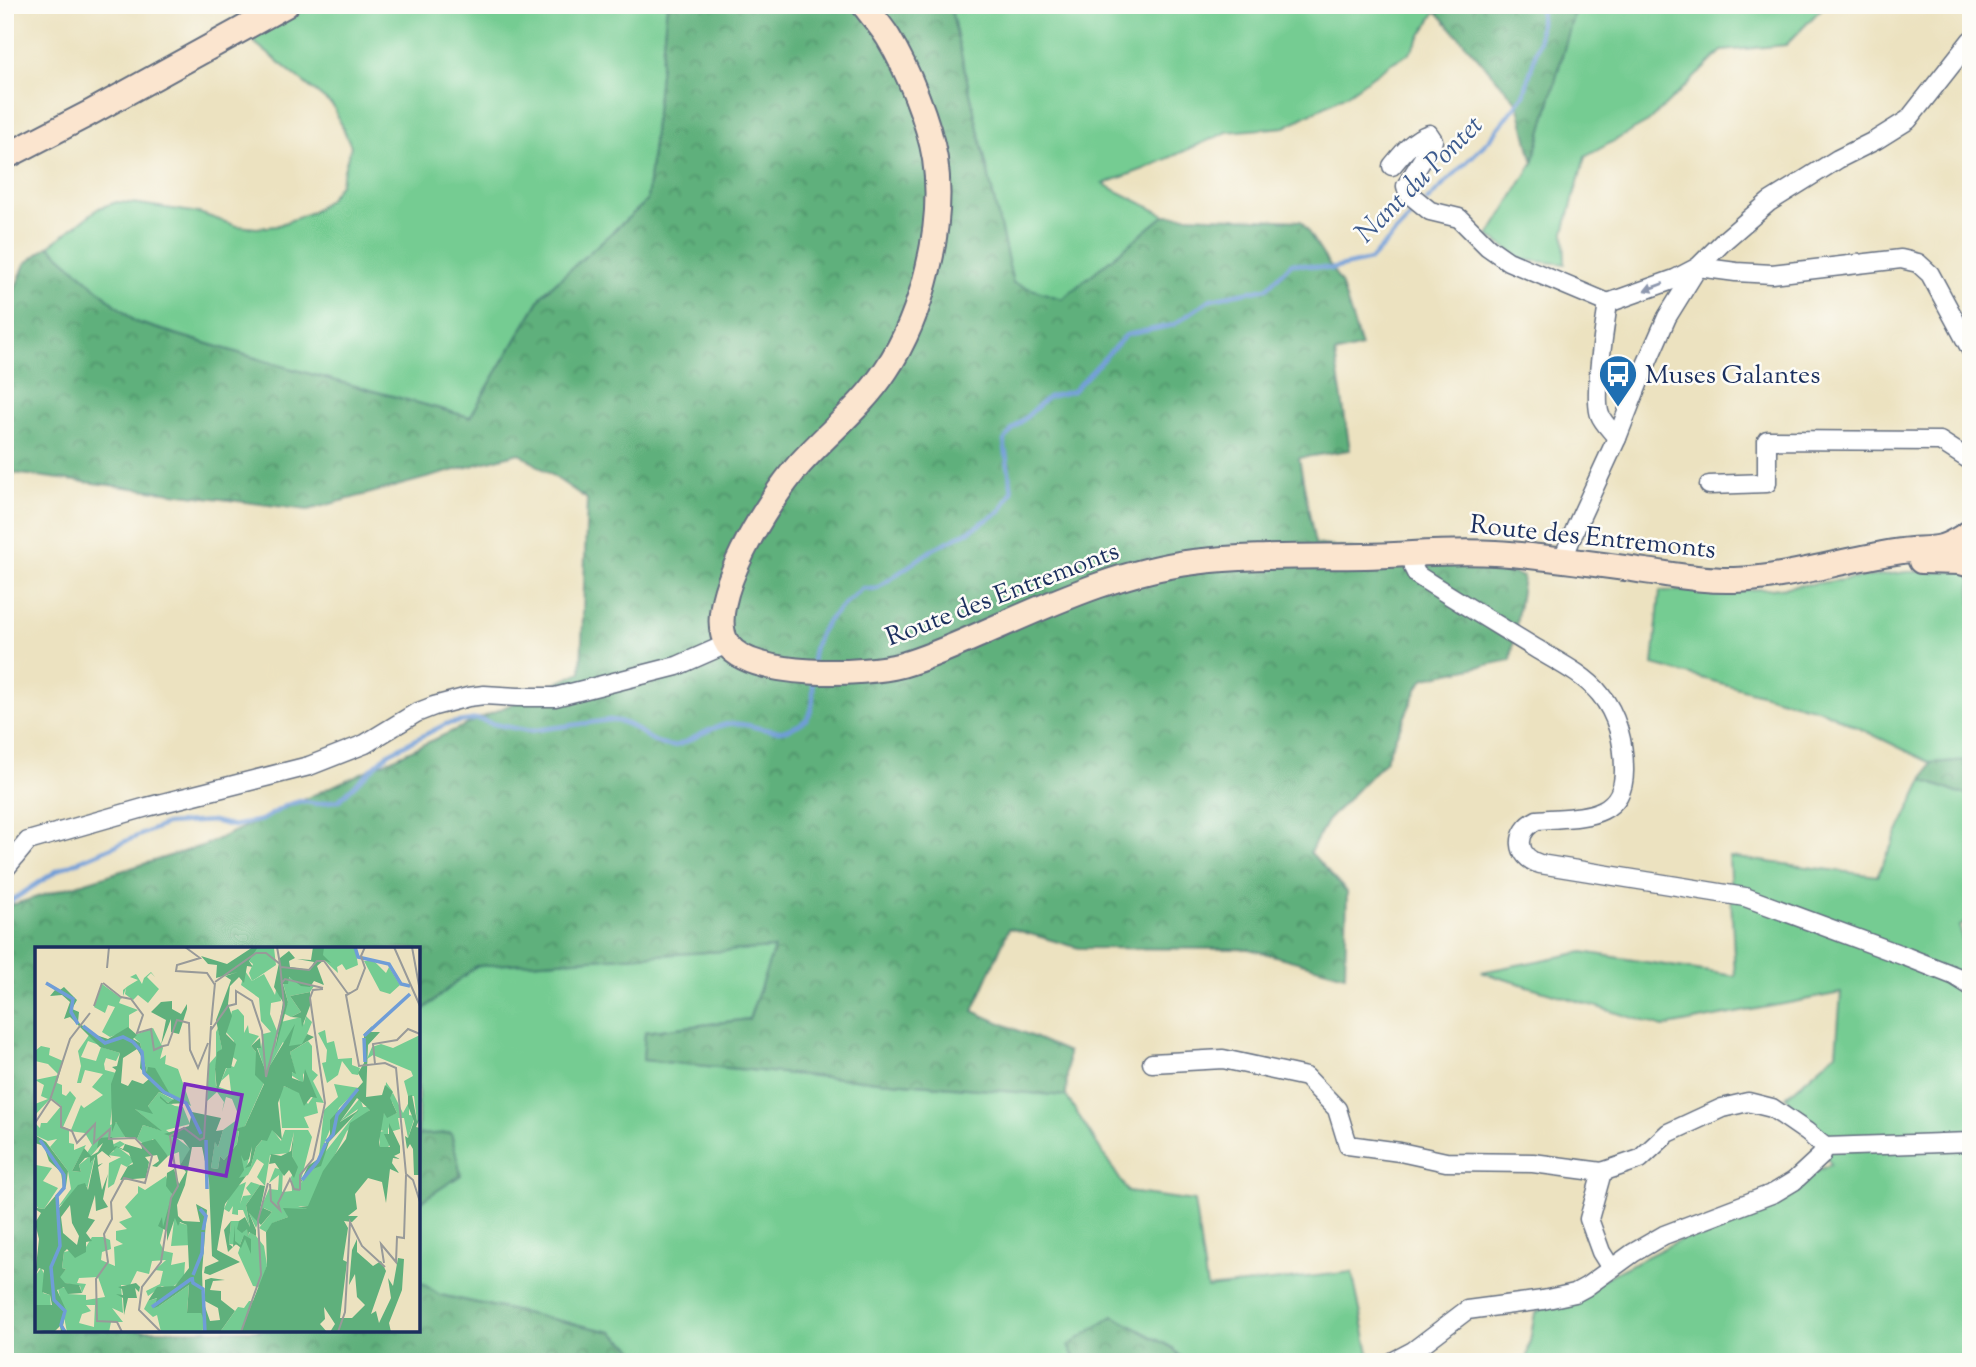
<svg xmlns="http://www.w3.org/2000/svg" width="1976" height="1367" font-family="'Sorts Mill Goudy',serif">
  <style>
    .green { fill: #74cc92; stroke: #487e78; stroke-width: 2 }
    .forest { fill: url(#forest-crowns); stroke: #3d706d; stroke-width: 2 }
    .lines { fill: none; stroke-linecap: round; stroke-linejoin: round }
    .stream { stroke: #6f9dd7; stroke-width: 4.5 }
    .minor-casing { stroke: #646e80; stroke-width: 21 }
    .secondary-casing { stroke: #646e80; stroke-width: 28 }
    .minor { stroke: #fff; stroke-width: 18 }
    .secondary { stroke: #fbe5cf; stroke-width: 24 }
    .oneway { fill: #8d97ae }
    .labels { text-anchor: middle; stroke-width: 5; stroke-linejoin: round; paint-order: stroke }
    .poi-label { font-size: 26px; fill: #1b2f5e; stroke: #fdfcf7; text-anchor: start }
    .street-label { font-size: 26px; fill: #1b2f5e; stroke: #fdfcf7 }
    .water-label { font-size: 28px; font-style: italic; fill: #3d5b8e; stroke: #fdfcf7 }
    .inset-river { fill: none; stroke: #6f9dd7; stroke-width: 3.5 }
    .inset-road { fill: none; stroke: #989a99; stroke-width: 2 }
    .view { fill: #7b2cbf; fill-opacity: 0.15; stroke: #7b2cbf; stroke-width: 3.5 }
    .inset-edge { fill: none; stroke: #1b2f5e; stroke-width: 3.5 }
  </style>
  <defs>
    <pattern id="forest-crowns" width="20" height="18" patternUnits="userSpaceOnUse" patternTransform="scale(1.75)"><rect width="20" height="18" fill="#5fb07c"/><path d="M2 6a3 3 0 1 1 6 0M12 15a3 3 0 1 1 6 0" fill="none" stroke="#4e9069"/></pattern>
  </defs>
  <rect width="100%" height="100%" fill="#fdfcf7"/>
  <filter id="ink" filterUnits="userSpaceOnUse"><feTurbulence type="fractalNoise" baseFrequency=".0143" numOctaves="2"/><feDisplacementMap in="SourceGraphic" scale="14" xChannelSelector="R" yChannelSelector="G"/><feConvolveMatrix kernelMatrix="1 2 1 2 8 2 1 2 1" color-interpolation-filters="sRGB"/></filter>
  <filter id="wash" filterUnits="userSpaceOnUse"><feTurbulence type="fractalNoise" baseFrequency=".00686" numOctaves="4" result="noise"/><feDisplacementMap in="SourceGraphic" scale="28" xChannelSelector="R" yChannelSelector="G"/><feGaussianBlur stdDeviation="1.57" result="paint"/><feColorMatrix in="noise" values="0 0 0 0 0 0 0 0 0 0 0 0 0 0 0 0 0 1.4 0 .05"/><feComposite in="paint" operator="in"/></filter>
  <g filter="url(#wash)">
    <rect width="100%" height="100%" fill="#ece2c0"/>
    <g class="green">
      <path d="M233 5H667L647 201 543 294 470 417 292 369 135 322 49 246 99 208 117 202 139 204 199 213 237 226 257 228 276 226 312 212 328 200 340 184 351 146 333 106 255 43Z"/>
      <path d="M950 5H1434L1436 11 1410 53 1391 63 1346 95 1285 127 1227 132 1144 169 1103 184 1165 215 1061 300 1013 284Z"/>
      <path d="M1576 5H1825L1786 45 1722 51 1648 122 1585 157 1564 232 1565 264 1523 260 1489 236 1533 163Z"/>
      <path d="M1971 571V760L1931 763 1824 711 1653 665 1660 591 1771 589 1907 572Z"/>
      <path d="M1923 780 1957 793 1971 795V920L1960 926 1971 993V1362H1526L1535 1313 1831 1164 1786 1097 1836 1053 1841 993 1663 1027 1481 972 1583 952 1735 976 1729 857 1877 876Z"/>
      <path d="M775 948 749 1019 645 1032 643 1060 802 1075 1066 1096 1128 1192 1194 1201 1207 1288 1352 1272 1371 1362H1185L1173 1348 1068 1346 1077 1362H650L612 1332 440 1295 418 1281V1203L461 1175 451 1133 418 1135V1014L475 966Z"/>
    </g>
    <g class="forest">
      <path d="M667 5H950L1013 283 1062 299 1165 215 1301 221 1341 283 1361 347 1335 354 1350 450 1299 458 1315 544 1514 573 1523 577 1511 660 1425 678 1419 685 1385 761 1327 821 1310 852 1347 892 1345 975 1249 949 1079 948 1009 928 973 1011 1068 1052 1066 1096 802 1075 643 1060 645 1032 749 1019 774 948 476 966 418 1014V949H37V1330H418V1281L440 1295 612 1332 650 1362H5V907L205 845 581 672 587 499 519 453 308 510 5 472V313L25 264 49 246 135 322 292 369 470 417 543 294 647 201Z"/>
      <path d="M1434 5H1576L1533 163 1518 103 1436 11Z"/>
      <path d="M1971 760V795L1957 793 1923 780 1931 763Z"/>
      <path d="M451 1133 461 1175 418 1203V1135Z"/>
      <path d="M1113 1316 1173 1348 1185 1362H1077L1068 1346Z"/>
    </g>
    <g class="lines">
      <g class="stream">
        <path d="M1427 201 1489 140 1524 95 1539 41 1541 5"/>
        <path d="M812 665C813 628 837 610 863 588L876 589 933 549 971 530 1001 511 1012 491 1004 441 1012 430 1048 397 1073 391 1126 335 1173 325 1211 299 1267 288 1292 263 1331 269 1370 260 1418 209"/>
        <path d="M5 905 58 870 166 824 213 821 233 826 262 820 287 805 301 801 316 804 339 800 389 753 446 724 477 719 494 724 529 731 610 720C637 721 648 746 673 746 684 746 710 726 728 724 745 721 763 732 781 731 785 731 791 728 796 726 816 719 813 698 813 680"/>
      </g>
    </g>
  </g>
  <g filter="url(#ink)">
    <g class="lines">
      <g class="minor-casing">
        <g id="minor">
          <path d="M1392 166C1402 154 1413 139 1429 134L1433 140 1432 144 1406 186 1408 193 1430 211 1459 218 1488 247 1508 261 1608 303"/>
          <path d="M1608 303 1675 279 1698 267 1736 272 1772 274 1901 259 1918 263 1930 274 1971 350"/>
          <path d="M1608 303C1605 325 1593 397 1600 415 1603 423 1612 431 1617 438"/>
          <path d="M1709 485 1767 483V440L1940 441 1971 461"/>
          <path d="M1411 555 1413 567 1417 575C1456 600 1496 624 1535 648 1556 661 1584 674 1600 694 1617 714 1624 743 1624 769 1625 822 1577 816 1537 820 1515 831 1515 857 1540 864L1745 897 1907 957 1955 976 1971 986"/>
          <path d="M1564 560 1566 551 1576 527 1617 438 1642 374 1667 317 1698 267 1725 240 1769 202 1838 159 1876 140 1908 120 1971 40"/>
          <path d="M5 869 28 841 147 807 309 766 365 744 416 713 434 706 468 697 484 695 518 697H555L677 666 727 644"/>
          <path d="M1152 1063 1223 1059 1306 1077 1337 1109 1348 1145 1400 1152 1446 1162 1533 1163 1602 1172 1640 1159 1668 1133 1722 1108 1748 1102 1772 1108 1807 1132 1825 1147 1971 1142"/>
          <path d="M1602 1172 1589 1219 1601 1252 1611 1268"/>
          <path d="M1392 1362 1413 1351 1467 1310 1543 1300 1575 1293 1586 1287 1633 1253 1664 1235 1774 1193 1794 1181 1821 1156 1825 1147"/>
        </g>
      </g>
      <g class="secondary-casing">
        <g id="secondary">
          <path d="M864 5C872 16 881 26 888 37 908 70 929 122 935 159 945 224 923 315 886 370 862 407 827 433 798 466 771 497 700 605 728 645 753 679 865 675 902 665 937 655 971 638 1004 624 1065 597 1128 570 1194 562 1250 555 1308 557 1365 556 1408 555 1452 550 1495 553 1545 556 1595 564 1645 571 1674 575 1704 581 1734 580 1778 579 1829 564 1873 556 1883 554 1893 552 1902 551 1916 549 1930 550 1942 547 1952 544 1961 538 1969 533"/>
          <path d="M5 157 88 114 286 5"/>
          <path d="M1921 561 1960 562 1971 565"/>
        </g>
      </g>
      <use href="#minor" class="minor"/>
      <use href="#secondary" class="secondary"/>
    </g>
    <defs><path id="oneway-solid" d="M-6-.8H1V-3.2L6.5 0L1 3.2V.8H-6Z" transform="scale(1.75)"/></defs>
    <use class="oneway" href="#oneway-solid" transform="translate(1654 287) rotate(159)"/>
  </g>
  <defs>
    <g id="bus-pin" transform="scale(2.0125)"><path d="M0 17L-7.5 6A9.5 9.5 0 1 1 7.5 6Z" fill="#1f6fb2" stroke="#fdfcf7"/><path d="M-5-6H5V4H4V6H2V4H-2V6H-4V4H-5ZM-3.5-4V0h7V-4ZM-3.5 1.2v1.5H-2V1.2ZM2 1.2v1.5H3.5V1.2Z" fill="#fff"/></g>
  </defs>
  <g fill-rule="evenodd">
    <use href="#bus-pin" x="1618" y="374"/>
  </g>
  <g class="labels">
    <g class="poi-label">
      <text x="1645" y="383">Muses Galantes</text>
    </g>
    <g class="street-label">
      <text transform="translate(1593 536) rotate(6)" y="9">Route des Entremonts</text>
      <text transform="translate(1002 593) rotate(-21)" y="9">Route des Entremonts</text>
    </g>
    <g class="water-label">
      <text transform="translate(1418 178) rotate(-45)" y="10">Nant du Pontet</text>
    </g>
  </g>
  <g transform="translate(35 947)">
    <rect width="385" height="385" fill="#ece2c0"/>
    <path d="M285 0H320L323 18 311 23 307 17 302 20 303 26 289 13ZM329 14H339L351 26 354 20 365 38 355 47 345 44ZM210 24 217 34 229 27 240 48 241 43 245 44 246 54 236 56 235 67 242 84 241 98 246 75 266 70 269 78 271 69 277 75 268 97 253 101 248 95 231 126 222 99 226 101 228 87 236 85 226 74 224 51 206 38ZM116 25 120 30 116 26 112 30 124 42 113 56 103 48 98 53 90 47 91 41 88 49V43L93 39 103 33 95 30 101 27 107 37 109 31ZM253 30 279 39 275 45 255 49 266 65 256 70 248 66 253 55 248 36H253ZM67 37 86 51 84 56 103 63 94 68V83L75 90 67 85 80 60 73 58 70 66 59 60ZM203 62 209 69V86L213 78 214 86 224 89 216 99 221 105V127L229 136 210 179 204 182 202 197 189 213 185 209 183 222 176 221 180 194 183 200 188 183 203 172V167L197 152 191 150 187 165 189 155 182 145 172 154 174 117 181 109V85L183 81 187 102 180 122 181 139 196 144 194 127 186 134 193 118 199 120 202 113 196 109 199 94 191 85 197 64ZM118 81 128 101 125 112 131 108 130 117 143 122 156 159 135 148 121 124 112 125 105 96 97 89ZM290 83 292 96 299 94 303 112 317 111V118L325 121 323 128 317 127 307 114 303 128 292 136 287 116 291 115 292 103 283 86ZM54 88 67 99 53 94 46 110 61 114 66 100 85 106 81 114 71 111 69 117 70 123 81 126 75 178 83 175 90 190 64 192V199L68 195 56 209V215L60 208 51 247 52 239 23 260 36 242 33 224 15 200 22 192 13 194 0 188V176L5 181 6 176H12L26 159 16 151 0 168V157L13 152 6 149 9 138 0 133 24 128 13 117 0 114V104L6 99 15 101 14 108 28 114 22 136 27 138V147L31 149 35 144 41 151 28 180 36 183 46 158 49 161 68 148 57 140 68 127 50 123 46 136H42L46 119 43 104ZM34 184 50 186 57 198 52 206 55 209 44 218 46 225 37 224 51 198 39 203V197L34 196ZM385 88V171L382 175 379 149H373L369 134 378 129 376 124 338 108 332 112 337 100 346 97 358 101ZM273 94 277 99V123L283 128 278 134 289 156 281 155 283 166 269 170 274 181H247L244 147 249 139 264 145 273 157 280 147 268 126V136L256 128 259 122 255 105ZM351 135 358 145 354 143 352 153 358 146 368 166 374 155V168L380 169 373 191 369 171H363L365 182 355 185 353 180V193L357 194 352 202 345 200 344 185 349 184 344 183 349 165 352 170 362 166 357 155 355 163 346 156 350 152ZM299 137 324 141 304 161 284 209 289 163 303 150ZM124 145 139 153 137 157 128 153 140 159 148 160 155 177 131 183 156 202 145 218 144 205 133 209 118 192 110 198 102 192 108 178 125 183 100 162 109 161 116 166 113 159ZM325 151 328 160H338L312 184 274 259H263L272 262H251L253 270 238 276 231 285 224 281 237 265 229 261 221 281 214 266 221 272 234 242 243 243 244 228 234 236 240 221 248 223 247 245 257 244 256 230 262 220 257 209 259 185 254 206 235 208 230 239 222 230 229 217 222 212 213 228 204 232 205 208 217 198 212 219H216L221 200 237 182 246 194 250 183H273L277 190 265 237 321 166 323 162 305 175ZM85 194 90 197 84 201 100 213 92 220 86 217 79 237 73 241 74 216 86 210 73 208 79 204 77 198ZM0 211 1 218 17 221 8 234 23 241 9 262 3 261 0 256ZM131 229 137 247 125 296 129 304 138 306 136 318 150 315 149 331 135 342 127 339 113 349 111 344 125 337 128 324 120 323 131 313 117 314 114 327 102 324 95 338H86L88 366 77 361 88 375H76L74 385H32L23 341 33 340V347L51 348V353L70 350 63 330 44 331 42 336 51 337 47 346 45 339 29 336 24 330 31 322 27 321 29 305 51 300 57 290H68L75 293 76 302 67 305 66 313 80 319 79 300 88 297 81 293V284L92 282 84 275 97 270 90 260 103 246V239L110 243ZM51 358H60L59 380 44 376 47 367 56 364ZM202 232 200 240 211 235 205 257 208 249 216 248 211 241 216 235 225 238 211 258 215 281 208 263H203V268L197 267 198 259 194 265 189 262ZM140 265 142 275 152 278 156 298 136 299ZM196 274H204L208 285 212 279 213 289 215 285 221 289 229 299 232 318 225 340 218 339 203 306 209 288 205 298 194 297ZM6 321 12 332 8 346 15 348 16 361 0 358V329ZM154 338 152 365H166L170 374 167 385H126L122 368 118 370 109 362 113 354 123 351 119 358 124 359ZM214 354H220L206 385H185L203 360 209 361Z" fill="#74cc92" fill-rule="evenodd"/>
    <path d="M218 0H223V6L214 14 218 20 212 19 209 36 204 30 195 39 193 57 197 69 191 87 201 97 196 121H191L182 145 180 122 182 105 187 102 181 73 196 33 190 29 203 25 181 31 182 18 173 17 166 9 192 17ZM278 0H289L288 8 296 16 289 13 282 19 289 38 279 34 275 40 266 39 254 30 253 37H248L253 55 240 104 248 55 239 40 245 11 254 4 260 11 254 14 255 20 275 23 279 15 262 12 276 13ZM13 38 25 43 29 40 42 53 37 62 44 65 43 75 58 87 73 92 93 80 102 88 98 92 105 96 112 125 113 120 120 121 135 147 154 156 132 157 125 151V149L133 156 139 152 124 145 113 159 118 167 100 162 127 184 108 178 102 192 90 190 81 175 77 185 76 137 81 123 77 120 82 119 85 106 65 100 35 70 29 72 35 55 27 48 15 49 20 43ZM102 102 106 109 105 121 114 132 108 137 97 133 93 139 86 136 88 111ZM275 45 276 56 267 80 266 71 256 70 266 65 255 49ZM137 54V62L146 67 152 57V62L144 87 136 85V72L126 98 131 73 116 65 126 55ZM260 77 254 99 267 97 272 87 279 90 255 105 261 127 257 125V131L268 135 270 122 282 151 276 150 269 159 264 146 249 139 243 156 247 193 237 183 232 194 227 193 221 200 216 219 210 221 215 214 217 199 214 212 209 214 206 208 209 223 204 231 211 229 190 257 182 303 205 315 175 328 169 326 170 320 184 314 177 309 174 234 167 200H157L150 238 142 258 143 269 148 274 165 275 161 257 172 263 167 325 168 354 175 374 185 373 183 361 170 354V333L176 331 190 333 178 334 175 343 186 344V353L200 364 185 385H167L170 375 166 366H152L154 338 124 359 119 361 122 351 113 354 122 340 140 339 154 321 152 278 145 275 143 279 140 271 132 294V284L123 279 127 270 128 280 137 247 131 239 132 226 139 222 144 237 151 225 145 218 155 202 148 193 129 187 154 179 157 165 186 171 181 184 188 183 183 200 180 195 176 221 183 222 185 209 189 213 202 197 204 184 198 183 210 179 229 137 220 128 221 105 216 99 225 91 226 101H222L231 125ZM337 79 335 85H345L333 98 331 150 347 148 350 138 358 145 355 151 362 166 352 171 349 166 344 195 345 200H355L349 187H354V176L365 199V206L359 209 365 212 358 211 357 216 364 226 355 222 351 256 347 235 333 231 320 247 322 262 313 269H323L317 275 309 274 313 281 308 313 312 315 305 371H317L330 358 322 350 320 327 314 338 317 303 322 292V305L338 319 346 314 351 324 336 367 341 364 344 376 356 351 353 331 358 339 363 311 369 312 367 343 354 376 356 385H295L300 377 289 360 290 372 285 377 292 385H206L232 318 231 285 237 276 253 270 248 261 272 262 263 260 273 259 288 224 311 192 315 176 335 163 322 151 305 175 324 163 294 195 286 219 275 223 264 238 273 219 283 212 295 187V173L328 135 323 126 329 116V87ZM377 148 382 174 385 171 381 180 385 181V228H379L378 202 375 197 372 202 370 189 373 191 379 174 373 159V149ZM259 185 257 209 263 220 259 231 254 223 249 229 240 216 234 217 236 207 246 209 256 204ZM0 188 11 195 33 224 31 239 23 249 24 261 43 238 50 236 53 243 60 210 55 216V210L50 211 44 218 46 225 37 224 49 201 56 209 63 205 68 196 62 201 64 191 77 190 79 200 81 199 88 202 90 197 107 202 106 196 120 192 133 209 122 220 117 219 124 214 122 208 110 210 114 215 111 231 85 233 93 219 98 217 94 206 82 200 74 208 76 211 67 204 62 208 63 218 68 216 63 220 67 243 73 227 68 252 73 260 61 264 60 248 53 271 60 273 51 286 57 294 51 295V305L40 311 32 302 29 305 27 321 31 322 25 330 30 336 44 338 47 346 33 347 29 340 22 343 31 363 28 379 32 385H26L25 379 19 385 0 383V358H17L15 348 7 345 9 323 4 321 0 329 4 292 0 276 6 266 0 262V253L2 261 9 262 28 240 26 225 14 214 9 199 0 196ZM35 258 37 276 44 289 42 298 28 286 26 270ZM225 238 230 239 224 268 228 261 237 265 226 278 214 266 221 283V289L214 285 213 290 212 282 207 286 202 282 204 274 210 270 215 280 211 258ZM196 274 194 297 198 300 200 278V294L205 298 209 288 216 292V307L210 292 206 301 201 297 193 305 189 283ZM101 336 105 340 104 345 100 341 102 351H93L89 368 88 351 81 347 88 348 87 342 83 340Z" fill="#5fb07c" fill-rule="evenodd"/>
    <path d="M223 0 239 1 241 18 217 34 214 26 218 17 214 14Z" fill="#74cc92"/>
    <path class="inset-river" d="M320 0 323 10 354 17 366 37 375 39M11 36 38 52 36 65 43 77M48 79 70 96 88 90 98 95 107 105 109 126 129 145 151 156 166 187M329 89 375 47M329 91 330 115M5 193 29 228V241L22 249 25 299 16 320 19 353 30 364 26 378 30 385M171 193 172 242M291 195 298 188 302 168 323 142M267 233 283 214 291 196M165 262 171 269 168 283M158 328 167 306 168 285M157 330 158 336 168 342 170 385M117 360 156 332"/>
    <path class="inset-road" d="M150 0 165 11 142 18 141 24 172 26 180 38M359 0 385 59M377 0 385 44M246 20 274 23 282 14H289L313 47M72 21 74 0M180 35 221 6H231L245 17 242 0M68 36 87 51M246 37 250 32 288 41M315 46 311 48 324 119 350 116 361 121 371 227 378 233 385 255M312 48 322 42 330 21 326 9 330 0M86 50 96 52 108 68 102 86 116 82 119 103 128 99M59 59 67 36M176 78 180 36M176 83 193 59 201 57V44L217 54 227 84 231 130 249 59 245 17M128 99 133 98 142 73 154 76 155 103 163 121 173 96M340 117 338 97 362 93 373 82 385 87M16 152 26 160V180L37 184 42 196 60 177 59 196 75 182 74 192 100 191 117 209 110 236 89 231 76 255 77 272 69 287 73 315 61 332 62 374 82 375 87 385M0 176 15 153 35 92 55 66M235 237 236 254 245 263 243 256 255 232 259 242 265 243M265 243V228L278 212 290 156 275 51 278 43 288 42M349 316 346 297 361 315 362 290 369 291 371 228M126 385 104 363 107 340 126 315 136 251 143 239 135 189 149 181 165 193 169 191 176 79M206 385 226 328 223 273 233 236M303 385 310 365 315 275 327 299 350 320"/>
    <path class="view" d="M150 137 207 148 191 229 135 218Z"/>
    <rect width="385" height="385" class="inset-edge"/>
  </g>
  <rect width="1976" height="1367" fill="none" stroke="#fdfcf7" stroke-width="28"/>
</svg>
